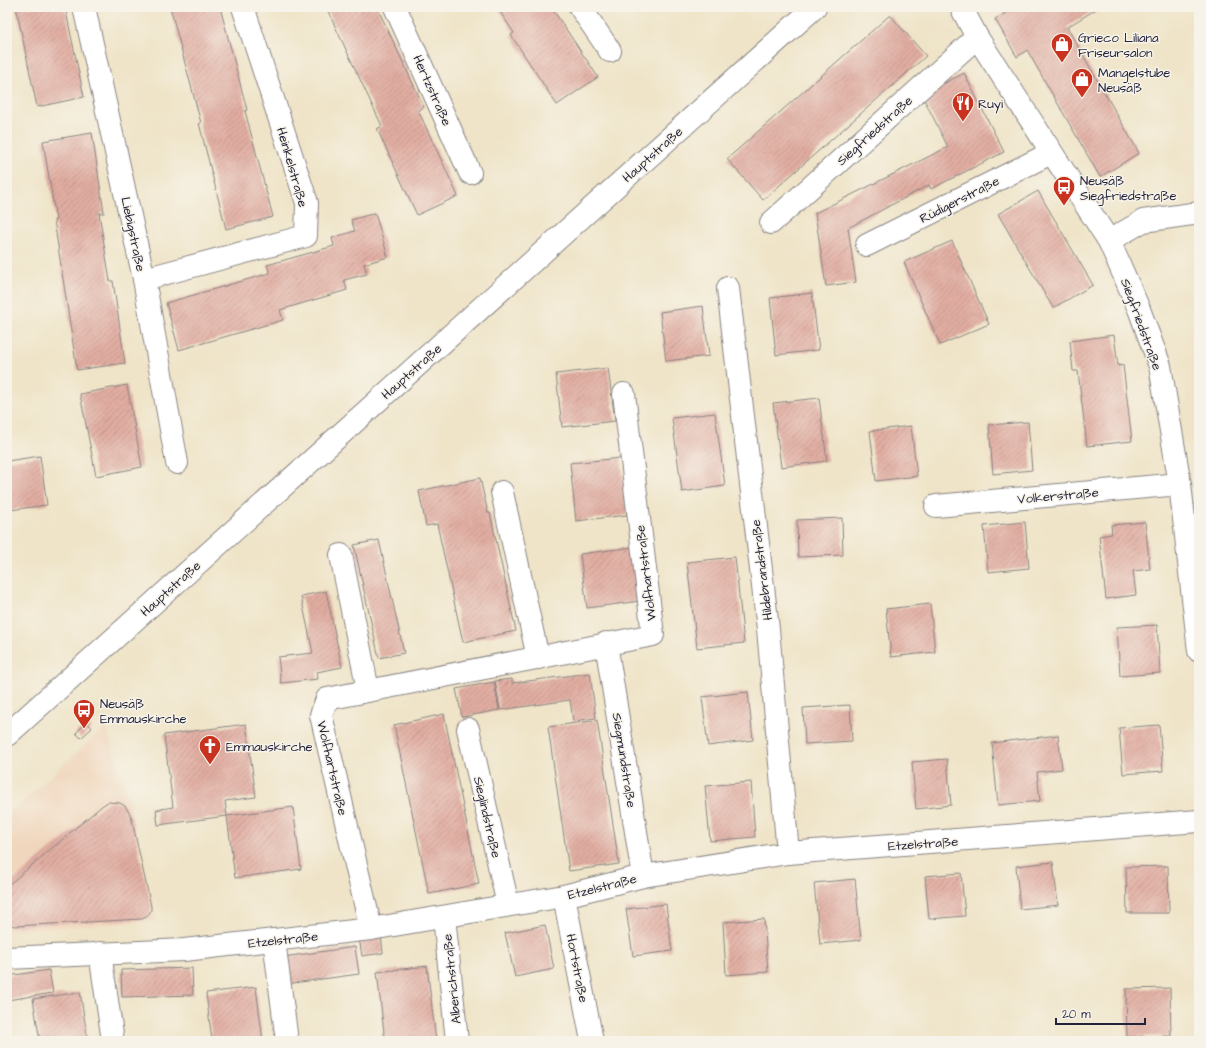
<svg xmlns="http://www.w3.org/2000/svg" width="1206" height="1048" font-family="'Architects Daughter',sans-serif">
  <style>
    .built { fill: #f0d6bc }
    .building { fill: url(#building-hatch) }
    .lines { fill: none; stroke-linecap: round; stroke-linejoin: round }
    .minor-casing { stroke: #888382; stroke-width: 24 }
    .minor { stroke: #fff; stroke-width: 22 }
    .labels { text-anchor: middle; stroke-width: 3; stroke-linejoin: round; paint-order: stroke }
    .poi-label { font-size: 13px; fill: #22223b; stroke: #f7f3e8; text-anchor: start }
    .street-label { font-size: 13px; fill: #22223b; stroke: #f7f3e8 }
  </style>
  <defs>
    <pattern id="building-hatch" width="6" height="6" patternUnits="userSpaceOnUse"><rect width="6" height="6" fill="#e2ada2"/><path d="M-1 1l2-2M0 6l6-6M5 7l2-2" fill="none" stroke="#b78c85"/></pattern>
  </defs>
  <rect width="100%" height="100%" fill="#f7f3e8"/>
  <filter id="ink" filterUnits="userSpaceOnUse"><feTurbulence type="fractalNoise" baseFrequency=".025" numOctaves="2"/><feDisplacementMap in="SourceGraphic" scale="8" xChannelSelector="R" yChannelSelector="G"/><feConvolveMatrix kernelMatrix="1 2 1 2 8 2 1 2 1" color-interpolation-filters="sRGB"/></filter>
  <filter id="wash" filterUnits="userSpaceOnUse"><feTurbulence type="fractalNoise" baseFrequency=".012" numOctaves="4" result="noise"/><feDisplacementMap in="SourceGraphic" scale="16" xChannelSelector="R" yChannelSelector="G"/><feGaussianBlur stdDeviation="0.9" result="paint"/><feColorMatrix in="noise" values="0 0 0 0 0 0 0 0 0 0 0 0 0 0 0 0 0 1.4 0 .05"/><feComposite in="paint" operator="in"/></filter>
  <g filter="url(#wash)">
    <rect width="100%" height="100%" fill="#efe4c8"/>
    <path class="built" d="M106 726 127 795 156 921 7 931V816Z"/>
    <g id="blocks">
      <g class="building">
        <path d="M16 7H65L84 97 37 107Z"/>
        <path d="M170 7H220L247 110 245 111 273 217 226 229 199 123H201Z"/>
        <path d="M326 7H377L424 107 418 110 458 196 417 215 377 129 382 126Z"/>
        <path d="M497 7H551L598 77 557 105 511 35 514 33Z"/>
        <path d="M1016 7H1100L1067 27 1139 153 1100 177 1027 50 1017 57 995 19Z"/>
        <path d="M890 15 926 56 763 200 727 159Z"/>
        <path d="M964 73 1004 152 931 189 929 185 848 228 856 282 826 286 815 213 948 147 922 95Z"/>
        <path d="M92 133 104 213H99L110 281H113L125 363 77 370 54 220H56L43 141Z"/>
        <path d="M1038 191 1093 285 1053 308 998 214Z"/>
        <path d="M375 213 388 257 364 264 367 274 344 280 347 290 280 310 283 320 179 350 166 303 270 273 267 265 334 246 332 238 355 231 351 220Z"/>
        <path d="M952 241 989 324 940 345 904 262Z"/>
        <path d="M812 293 819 350 776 355 770 298Z"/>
        <path d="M703 306 709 356 666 361 660 312Z"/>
        <path d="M1114 335 1118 366 1123 365 1132 441 1087 446 1078 371H1073L1070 341Z"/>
        <path d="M608 368 615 421 562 427 556 374Z"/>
        <path d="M127 385 142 467 96 476 80 394Z"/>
        <path d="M819 398 827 461 781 467 773 403Z"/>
        <path d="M715 413 725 486 682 492 672 418Z"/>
        <path d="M1028 422 1032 470 993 474 989 425Z"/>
        <path d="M911 426 917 476 876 481 870 431Z"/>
        <path d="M40 456 47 505 10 510 7 488V461Z"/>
        <path d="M621 458 627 515 576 521 570 463Z"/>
        <path d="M480 478 488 513H490L516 631 463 642 437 524 426 526 419 491Z"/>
        <path d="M842 518 843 555 798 557 797 520Z"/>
        <path d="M1025 522 1029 568 988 572 984 526Z"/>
        <path d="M1145 522 1150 569 1133 571 1136 595 1106 599 1099 536 1112 534 1111 525Z"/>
        <path d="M379 540 404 653 379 658 354 545Z"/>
        <path d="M633 547 640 601 587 608 580 554Z"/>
        <path d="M735 557 744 643 697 648 687 562Z"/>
        <path d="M326 591 342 667 317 672 318 679 281 683 278 657 313 653 301 596Z"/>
        <path d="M930 604 935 652 891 657 886 609Z"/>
        <path d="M1157 625 1160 673 1120 676 1117 627Z"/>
        <path d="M590 673 596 718 573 721 570 700 500 710 495 681 512 679V683Z"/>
        <path d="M494 682 499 710 462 717 456 689Z"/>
        <path d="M748 692 753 740 708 746 702 697Z"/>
        <path d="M850 705 852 741 805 744 803 708Z"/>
        <path d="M444 714 479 884 429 894 394 725Z"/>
        <path d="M597 720 619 864 569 871 548 727Z"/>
        <path d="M87 722 92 728 81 738 76 733Z"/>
        <path d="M246 724 256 797 225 801 227 816 293 807 301 869 235 878 227 816 158 825 156 810 173 807 164 735Z"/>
        <path d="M1159 725 1163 771 1123 774 1119 728Z"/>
        <path d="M1058 735 1062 769 1037 772 1040 801 998 805 992 743Z"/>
        <path d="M947 759 951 805 916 809 912 762Z"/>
        <path d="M751 782 755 837 710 841 705 786Z"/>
        <path d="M108 802 120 803 125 806 131 816 151 906V910L148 916 142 919 14 926 7 923V886L103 805Z"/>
        <path d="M1053 862 1058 905 1020 909 1016 866Z"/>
        <path d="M1168 866 1169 913H1127L1126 867Z"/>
        <path d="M961 873 965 916 929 919 925 876Z"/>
        <path d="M855 879 861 940 820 944 814 883Z"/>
        <path d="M666 904 672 951 633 956 626 909Z"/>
        <path d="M764 919 768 972 726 975 723 922Z"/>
        <path d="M545 925 554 969 515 977 505 933Z"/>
        <path d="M381 935 383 953 362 956 359 938Z"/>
        <path d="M355 947 359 974 286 984 283 957Z"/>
        <path d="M427 966 436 1041H385L377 972Z"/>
        <path d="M192 968 193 995 122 997 121 970Z"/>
        <path d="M49 970 53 993 7 1000V976Z"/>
        <path d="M256 987 263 1041H212L206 993Z"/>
        <path d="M1170 988 1171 1036 1127 1037 1126 989Z"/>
        <path d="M80 992 88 1041H40L33 999Z"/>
      </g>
    </g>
  </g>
  <g filter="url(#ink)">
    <use href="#blocks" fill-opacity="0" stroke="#888382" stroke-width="1"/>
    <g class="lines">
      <g class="minor-casing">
        <g id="minor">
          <path d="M84 7 144 279 177 463"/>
          <path d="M395 7 470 173"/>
          <path d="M580 7 610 51"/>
          <path d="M961 7 977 37 1109 241 1139 309 1160 366 1180 484 1199 651"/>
          <path d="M771 223 977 37"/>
          <path d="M1109 241 1143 221 1199 213"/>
          <path d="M867 245 1051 153"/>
          <path d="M144 279 306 236 307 203 243 7"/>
          <path d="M728 288 768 629 788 853"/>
          <path d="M502 492 538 658"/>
          <path d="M936 506 1180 484"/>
          <path d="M341 555 368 690"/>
          <path d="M606 643 643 876"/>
          <path d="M468 729 508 905"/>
          <path d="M7 735 815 7"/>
          <path d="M564 896 592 1041"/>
          <path d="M444 917 457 1041"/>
          <path d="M371 929 321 715 327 699 653 635 624 394"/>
          <path d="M274 940 287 1041"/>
          <path d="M100 953 113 1041"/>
          <path d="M7 958 184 950 371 929 564 896 643 876 788 853 1199 821"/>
        </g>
      </g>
      <use href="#minor" class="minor"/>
    </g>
  </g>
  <defs>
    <g id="shop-pin" transform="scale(1.15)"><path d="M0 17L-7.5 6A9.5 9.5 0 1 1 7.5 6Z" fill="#c8321e" stroke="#f7f3e8"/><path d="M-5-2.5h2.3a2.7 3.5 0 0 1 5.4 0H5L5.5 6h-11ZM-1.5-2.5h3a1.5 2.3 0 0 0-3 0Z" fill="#fff"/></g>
    <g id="restaurant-pin" transform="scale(1.15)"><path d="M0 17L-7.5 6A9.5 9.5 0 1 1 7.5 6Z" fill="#c8321e" stroke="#f7f3e8"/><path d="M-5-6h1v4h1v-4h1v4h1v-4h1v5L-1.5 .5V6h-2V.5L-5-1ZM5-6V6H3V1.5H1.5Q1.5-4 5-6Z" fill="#fff"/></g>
    <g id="bus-pin" transform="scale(1.15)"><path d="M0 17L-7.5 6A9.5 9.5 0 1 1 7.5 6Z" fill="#c8321e" stroke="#f7f3e8"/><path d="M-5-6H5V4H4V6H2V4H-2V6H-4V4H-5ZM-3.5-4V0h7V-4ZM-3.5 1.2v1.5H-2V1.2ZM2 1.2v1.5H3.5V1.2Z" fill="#fff"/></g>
    <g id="church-pin" transform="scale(1.15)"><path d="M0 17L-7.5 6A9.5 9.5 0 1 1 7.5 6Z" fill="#c8321e" stroke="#f7f3e8"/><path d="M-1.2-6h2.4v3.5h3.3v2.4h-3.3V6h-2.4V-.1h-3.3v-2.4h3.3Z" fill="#fff"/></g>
  </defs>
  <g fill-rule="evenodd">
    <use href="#shop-pin" x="1062" y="44"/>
    <use href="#shop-pin" x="1082" y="79"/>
    <use href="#restaurant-pin" x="963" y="103"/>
    <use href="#bus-pin" x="1064" y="187"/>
    <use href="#bus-pin" x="84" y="710"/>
    <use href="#church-pin" x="210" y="746"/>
  </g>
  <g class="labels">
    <g class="poi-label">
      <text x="1078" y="42">Grieco Liliana<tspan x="1078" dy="15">Friseursalon</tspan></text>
      <text x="1098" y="77">Mangelstube<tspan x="1098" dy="15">Neusäß</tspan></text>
      <text x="978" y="108">Ruyi</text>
      <text x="1080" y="185">Neusäß<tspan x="1080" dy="15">Siegfriedstraße</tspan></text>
      <text x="100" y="708">Neusäß<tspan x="100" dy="15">Emmauskirche</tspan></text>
      <text x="226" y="751">Emmauskirche</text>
    </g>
    <g class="street-label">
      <text transform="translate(433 90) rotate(66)" y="5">Hertzstraße</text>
      <text transform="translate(874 130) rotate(-42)" y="5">Siegfriedstraße</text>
      <text transform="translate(652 154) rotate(-42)" y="5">Hauptstraße</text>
      <text transform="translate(293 167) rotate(74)" y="5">Heinkelstraße</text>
      <text transform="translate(959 199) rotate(-27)" y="5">Rüdigerstraße</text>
      <text transform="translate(134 234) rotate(78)" y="5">Liebigstraße</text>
      <text transform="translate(1142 324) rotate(70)" y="5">Siegfriedstraße</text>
      <text transform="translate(411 371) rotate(-42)" y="5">Hauptstraße</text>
      <text transform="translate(1058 495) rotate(-5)" y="5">Volkerstraße</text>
      <text transform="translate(761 570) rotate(-97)" y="5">Hildebrandstraße</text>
      <text transform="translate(645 573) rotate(-97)" y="5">Wolfhartstraße</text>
      <text transform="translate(170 588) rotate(-42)" y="5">Hauptstraße</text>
      <text transform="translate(625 760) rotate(81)" y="5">Siegmundstraße</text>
      <text transform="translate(333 768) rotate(77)" y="5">Wolfhartstraße</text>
      <text transform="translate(488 817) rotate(77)" y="5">Sieglindstraße</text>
      <text transform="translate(923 843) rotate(-4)" y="5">Etzelstraße</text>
      <text transform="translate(602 886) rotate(-14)" y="5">Etzelstraße</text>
      <text transform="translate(283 939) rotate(-6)" y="5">Etzelstraße</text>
      <text transform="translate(578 968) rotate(79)" y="5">Hortstraße</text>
      <text transform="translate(451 979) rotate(-96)" y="5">Alberichstraße</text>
    </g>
  </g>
  <rect width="1206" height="1048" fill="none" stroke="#f7f3e8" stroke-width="24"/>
  <path d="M1056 1018v6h89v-6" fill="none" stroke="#22223b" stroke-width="2"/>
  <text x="1062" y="1018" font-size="12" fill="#22223b" stroke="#f7f3e8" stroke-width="3" paint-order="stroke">20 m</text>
</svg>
